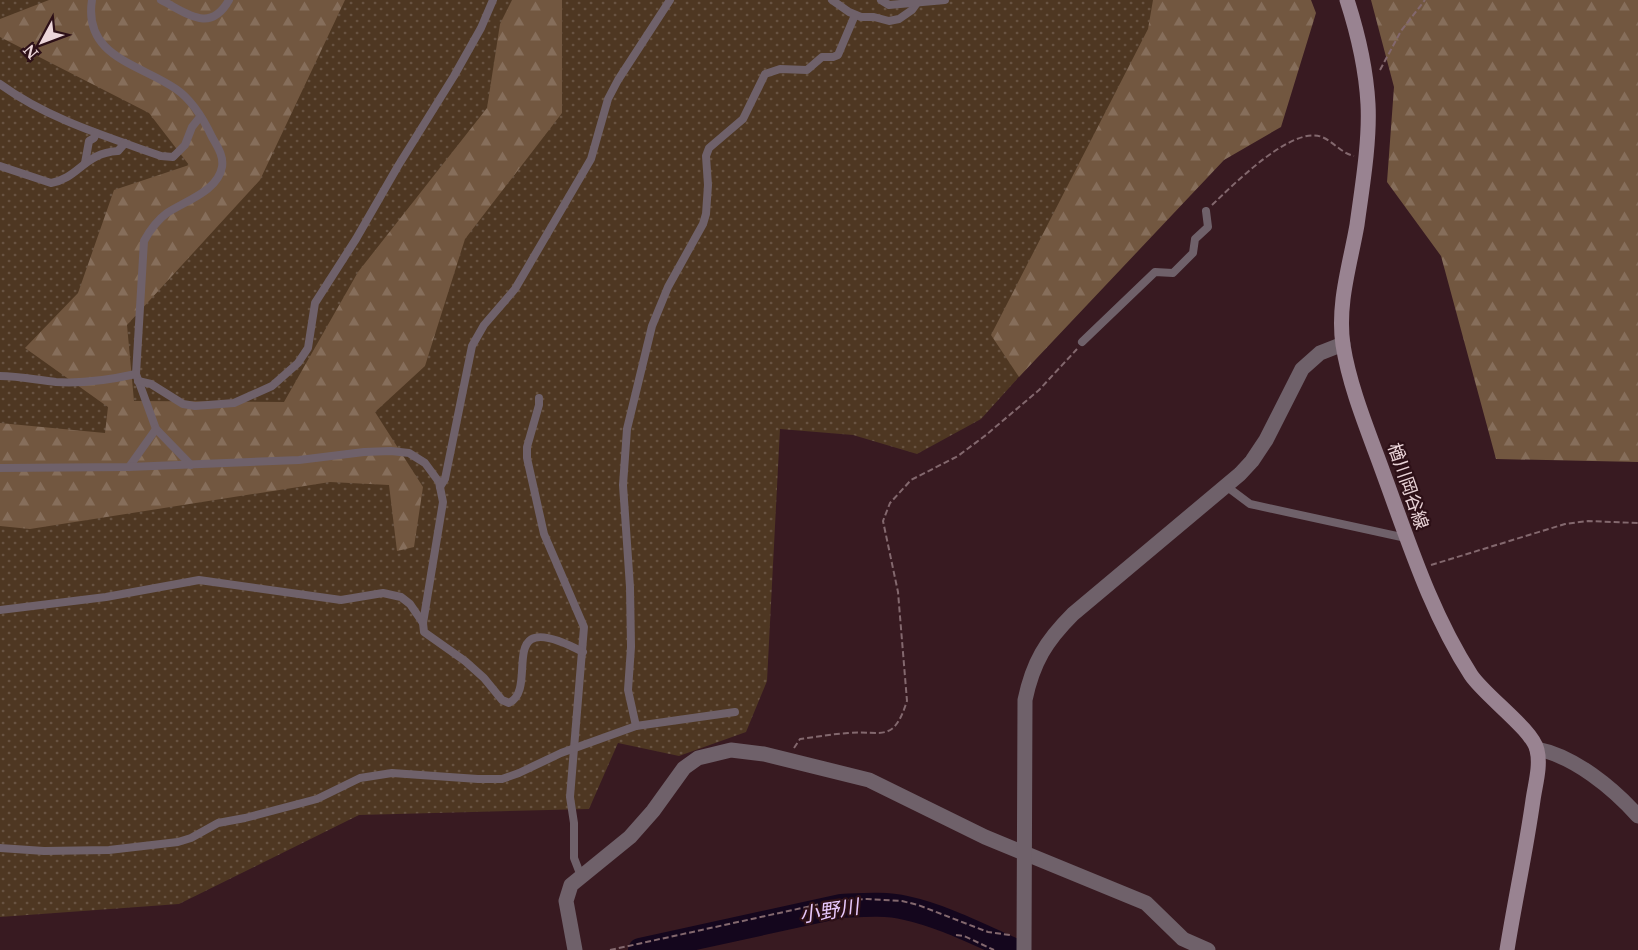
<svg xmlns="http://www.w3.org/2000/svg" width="1638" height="950" font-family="'Noto Serif','Noto Sans JP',serif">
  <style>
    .grass { fill: url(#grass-dots) }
    .forest { fill: url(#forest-firs) }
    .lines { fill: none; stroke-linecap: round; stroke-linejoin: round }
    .river { stroke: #14061d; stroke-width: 24 }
    .path { stroke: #83686e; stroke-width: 2; stroke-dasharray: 6 3; stroke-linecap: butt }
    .service { stroke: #6f616a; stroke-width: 8 }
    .minor { stroke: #6f616a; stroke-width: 15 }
    .tertiary { stroke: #6f616a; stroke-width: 15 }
    .secondary { stroke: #998391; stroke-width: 15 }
    .labels { text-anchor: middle; stroke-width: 4.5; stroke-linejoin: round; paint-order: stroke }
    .street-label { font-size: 18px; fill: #ebd5d9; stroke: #2d1017 }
    .water-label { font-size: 20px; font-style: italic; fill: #e7c8fd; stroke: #2d1017 }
  </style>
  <defs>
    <pattern id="grass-dots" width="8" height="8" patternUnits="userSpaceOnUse" patternTransform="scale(1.5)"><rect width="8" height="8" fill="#4e3722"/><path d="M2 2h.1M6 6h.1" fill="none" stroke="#685342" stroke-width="1.8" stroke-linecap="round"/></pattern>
    <pattern id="forest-firs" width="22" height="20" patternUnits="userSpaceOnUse" patternTransform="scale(1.5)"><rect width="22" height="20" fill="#725740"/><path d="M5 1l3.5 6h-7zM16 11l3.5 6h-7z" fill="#866e5b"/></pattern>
  </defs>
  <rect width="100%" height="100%" fill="#381a21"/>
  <path class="grass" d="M0 0H1233L1089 299 981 419 917 454 853 435 780 429 767 681 746 732 679 756 618 743 589 809 359 815 179 904 0 917Z"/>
  <g class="forest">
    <path d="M49 0H345L260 180 127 325 134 401 284 402 358 272 487 108 500 24 512 0H562V113L465 239 425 366 375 412 423 487 414 547 397 551 389 485 330 482 30 529 0 526V423L105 433 108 407 25 348 78 293 114 190 189 165 149 113 0 37V19Z"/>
    <path d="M1153 0H1311L1316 13 1281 127 1224 160 1019 377 991 335 1148 29Z"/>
    <path d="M1371 0H1638V462L1496 459 1441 256 1387 182 1394 87Z"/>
  </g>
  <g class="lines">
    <path class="river" d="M640 950 841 906C863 905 885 903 906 908 943 916 979 935 1014 950"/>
    <g class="path">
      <path d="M1380 70 1401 31 1425 0"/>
      <path d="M1212 205C1233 185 1292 125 1322 137 1334 142 1341 153 1354 156"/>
      <path d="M1431 565 1565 524 1588 521 1638 523"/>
      <path d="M794 748 800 739C816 737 832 734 848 733 883 730 893 744 907 701L898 592 883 521 890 503 911 480 958 456 986 435 1039 390 1077 349"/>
      <path d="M956 935 964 936 994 950"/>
      <path d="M610 950 834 901 867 899 902 901 918 905 988 932 1010 935"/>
    </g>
    <g class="service">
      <path d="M92 0C83 57 140 64 176 89 192 100 204 120 212 137 217 146 224 156 222 167 218 191 185 201 167 213 156 221 150 230 144 241L136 374 156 429 191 465"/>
      <path d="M161 0C187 13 210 34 229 0"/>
      <path d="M832 0 849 12 861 17H874L889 21 899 19 912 10 917 3"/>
      <path d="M881 0 889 5 945 0"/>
      <path d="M0 84C48 119 105 136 161 156L173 157 185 145 192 127 200 117"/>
      <path d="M85 163 89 141 94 138 96 133"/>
      <path d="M0 166 51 183C79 178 84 153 118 151L125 143"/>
      <path d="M1082 342 1155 272 1173 273 1193 253 1195 239 1208 227 1206 211"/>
      <path d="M0 376C19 376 37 380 56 382 83 384 109 380 136 374"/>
      <path d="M138 381 151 384 183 404 195 406 234 403 272 386 298 363 308 348 315 303 356 239 398 166 454 76 481 28 493 0"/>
      <path d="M539 398V405L527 447V458L544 534 584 627 570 797 574 823V858L581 876"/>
      <path d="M129 467 156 429"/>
      <path d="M0 468 129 467 299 460 364 452 391 451 409 453 425 463 439 482 443 502 423 623 424 632 465 661 484 678 502 700 509 703C541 688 491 603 583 652"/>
      <path d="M1226 486 1250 504 1406 538"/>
      <path d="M440 487 445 479 472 346 484 325 515 289 591 159 608 99 618 80 670 0"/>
      <path d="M0 610 106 597 199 580 341 600 383 593 401 597 410 604 423 623"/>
      <path d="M636 726 735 712"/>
      <path d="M0 848 44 851 109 850 178 842 191 838 218 823 245 818 317 799 360 778 392 773 478 779H502L519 773 561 753 636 726 628 690 631 647 630 587 623 485 627 429 652 326 668 287 703 224 706 214 708 185 706 156 709 148 743 119 765 74 780 69 807 70 822 57H833L838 55 855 15"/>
    </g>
    <g class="minor">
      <path d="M1537 749C1574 756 1613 788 1638 816"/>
      <path d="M575 950 566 901 571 885 630 837 653 811 684 768 698 758 731 750 764 754 869 780 985 837 1146 903 1183 939 1208 950"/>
    </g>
    <path class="tertiary" d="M1024 950 1025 700C1033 662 1046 641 1073 614L1240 474 1252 461 1266 440 1302 369 1320 353 1343 344"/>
    <path class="secondary" d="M1347 0C1358 34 1366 68 1368 104 1370 141 1362 188 1357 225 1350 265 1337 304 1343 345 1350 389 1369 433 1384 475 1409 543 1431 613 1471 675 1485 696 1533 730 1537 750 1541 766 1535 785 1533 800 1526 850 1515 900 1507 950"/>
  </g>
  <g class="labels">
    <g class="street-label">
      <text transform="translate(1408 486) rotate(71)" y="6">楢川岡谷線</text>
    </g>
    <g class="water-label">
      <text transform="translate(829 911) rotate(-9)" y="7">小野川</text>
    </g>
  </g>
  <g transform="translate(42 42) rotate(229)" stroke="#2d1017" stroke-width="4.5" paint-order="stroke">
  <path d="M0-4.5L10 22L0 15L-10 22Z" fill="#ebd5d9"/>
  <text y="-9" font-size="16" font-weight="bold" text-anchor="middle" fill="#ebd5d9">N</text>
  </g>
</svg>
